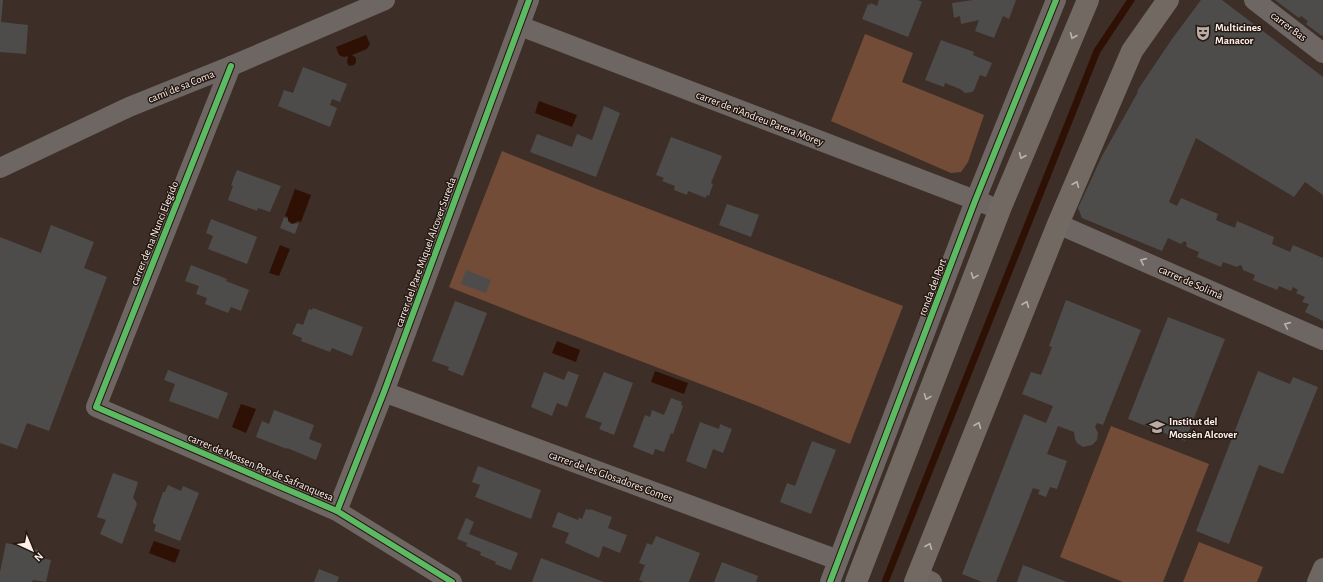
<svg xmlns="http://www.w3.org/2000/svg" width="1323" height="582" font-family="'Alegreya Sans',sans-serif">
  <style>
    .green { fill: #734c37 }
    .water { fill: #2f1004 }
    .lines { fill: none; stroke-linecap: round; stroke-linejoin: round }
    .stream { stroke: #2f1004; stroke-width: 7 }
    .building { fill: #4d4c4b }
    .street { stroke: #6e6663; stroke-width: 20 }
    .secondary { stroke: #726963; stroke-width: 22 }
    .cycleway-casing { stroke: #241812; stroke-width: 8 }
    .cycleway { stroke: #5cba63; stroke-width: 6 }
    .oneway { stroke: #bfb3ad }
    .oneway2 { stroke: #bdb2ad }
    .labels { text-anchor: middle; stroke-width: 3; stroke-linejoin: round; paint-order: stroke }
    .street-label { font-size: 11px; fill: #fef0e9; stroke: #241812 }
    .poi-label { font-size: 11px; font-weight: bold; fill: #fef0e9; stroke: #241812; text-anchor: start }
  </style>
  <rect width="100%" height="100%" fill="#3d2f27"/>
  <g class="green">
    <path d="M865 34 913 53 902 82 984 115 968 162 961 172 951 173 831 121Z"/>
    <path d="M502 151 602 191 903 306 850 444 753 404 525 317 449 287Z"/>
    <path d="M1111 426 1209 464 1163 582H1123L1060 557Z"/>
    <path d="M1199 542 1263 567 1257 582H1183Z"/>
  </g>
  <g class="water">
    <path d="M366 35 370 44 367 49 352 55 356 58V62L354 65 349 66 347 62 348 56 344 57 339 55 336 47Z"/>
    <path d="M539 101 577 115 572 127 535 113Z"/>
    <path d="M295 189 311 195 301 222 298 221 293 224 288 221V217L285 216Z"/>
    <path d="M280 245 290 249 279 276 269 273Z"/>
    <path d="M557 341 580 350 576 362 552 353Z"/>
    <path d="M655 371 688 383 684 394 651 382Z"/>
    <path d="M241 404 256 409 246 433 232 427Z"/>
    <path d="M154 541 180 550 175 563 149 553Z"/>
  </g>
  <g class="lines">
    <path class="stream" d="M885 582 1097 51 1131 0"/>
  </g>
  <g class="building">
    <path d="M0 0H3L1 22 28 25 26 54 0 52Z"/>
    <path d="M879 0H918L922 2 908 37 862 19 868 4 870 5 871 3 877 6Z"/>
    <path d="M973 0H1016L1009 19 1003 16 994 38 975 31 979 20 961 24 960 16 954 18 952 3Z"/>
    <path d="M1201 0H1222L1323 77V195L1305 182 1294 197 1196 138 1169 202 1177 206 1181 198 1218 214 1216 220 1235 228 1237 221 1274 237 1272 244 1290 252 1293 245 1323 258V321L1305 312 1309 304 1302 302 1305 297 1296 293 1298 290 1293 287 1291 291 1279 286 1277 290 1253 280 1255 275 1243 270 1242 266 1240 265 1237 267 1223 262 1221 267 1197 257 1199 252 1187 247 1186 245 1187 243 1184 241 1181 244 1168 238 1162 251 1082 218 1078 208 1102 156 1138 92 1137 91 1172 39Z"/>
    <path d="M1275 0H1323V35L1322 36 1306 24 1308 21 1301 16 1299 18Z"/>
    <path d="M941 40 974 52 973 55 992 63 986 77 980 75 974 90 972 92 965 93 960 89 945 83 944 87 925 80Z"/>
    <path d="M303 67 347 84 340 102 332 99 330 105 337 108 330 127 278 106 284 90 293 93Z"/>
    <path d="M604 106 620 113 596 177 530 152 537 134 572 147 577 134 592 140Z"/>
    <path d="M671 137 722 156 711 183 713 184 709 196 706 195V198L688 191 687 195 674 190 675 186 662 181 664 178 656 175Z"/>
    <path d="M237 170 281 186 270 212 258 208 257 211 228 200 233 186 231 185Z"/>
    <path d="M727 204 759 215 751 237 719 225Z"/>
    <path d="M284 217 288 219V221L291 224 299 223 295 234 280 228Z"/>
    <path d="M211 219 257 237 247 264 208 249 213 236 206 233Z"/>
    <path d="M51 225 94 242 84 268 107 277 49 431 27 423 17 449 0 443V237L41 253Z"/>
    <path d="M191 265 227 279 226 281 249 290 241 311 231 307 228 313 205 304 207 298 196 294 199 286 185 281Z"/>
    <path d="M466 270 491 280 486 293 461 284Z"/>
    <path d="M1066 300 1141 330 1103 425 1097 423 1095 427 1098 433 1097 440 1092 445 1083 447 1077 443 1075 439 1074 432 1058 426 1047 454 1067 461 1057 489 1050 487 1046 497 1038 494 1040 490 1033 488 996 582H982L962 574 1024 414 1046 423 1053 406 1022 394 1031 372 1041 375 1052 347 1049 346Z"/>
    <path d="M455 301 487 313 463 376 448 370 449 367 432 361Z"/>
    <path d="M313 308 363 327 352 356 332 348 330 352 301 341 302 338 292 334 297 323 303 325 309 309 312 310Z"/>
    <path d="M1168 317 1225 339 1185 441 1128 419Z"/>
    <path d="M168 370 228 393 218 419 169 401 175 384 164 380Z"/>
    <path d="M568 371 579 375 567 407 557 403 552 416 531 407 544 372 564 380Z"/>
    <path d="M1258 371 1290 384 1293 377 1318 387 1283 474 1259 465 1229 544 1196 531Z"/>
    <path d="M604 372 633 383 614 435 599 429 602 423 585 417Z"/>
    <path d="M671 398 682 402 681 405 683 406 673 434 671 433 664 452 655 449 653 455 633 447 645 415 650 417 652 410 664 415Z"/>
    <path d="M274 410 314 425 309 439 322 444 316 460 287 448V449L256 437 262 421 269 424Z"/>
    <path d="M700 422 719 429 720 424 732 429 723 453 713 449 706 469 686 461Z"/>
    <path d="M812 441 836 450 811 514 780 502 787 483 795 486Z"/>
    <path d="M478 466 541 490 531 519 475 497 480 485 472 482Z"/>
    <path d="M113 473 138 482 133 498 135 500 137 504 122 544 100 534 106 520 97 517Z"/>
    <path d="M168 485 181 491 183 486 199 493 180 541 154 531 156 525 153 523V521L163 492H165Z"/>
    <path d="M586 509 590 510V509L612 517 608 528 627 535 620 553 603 546 599 558 565 543 569 533 552 527 558 512 578 520 579 517 582 519Z"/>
    <path d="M466 518 474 522 469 534 518 553 511 570 495 564 496 562 480 555 481 552 466 546 467 543 457 539Z"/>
    <path d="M656 536 700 553 689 582H644L639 580 645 565 639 563 647 543 652 545Z"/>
    <path d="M6 543 39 550 37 557 51 560 46 582 33 580 32 582H0V572Z"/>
    <path d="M541 558 554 563 604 582H532Z"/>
    <path d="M722 562 758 576 756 582H714Z"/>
    <path d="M1023 565 1067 582H1017Z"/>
    <path d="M319 569 339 577 337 582H314Z"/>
  </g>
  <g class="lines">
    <g class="street">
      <path d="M1254 0 1323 53"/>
      <path d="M520 26 988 205"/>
      <path d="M231 66 96 407 337 511 452 582"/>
      <path d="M0 168 129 107 231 66 385 0"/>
      <path d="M1058 224 1323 340"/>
      <path d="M384 392 838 560"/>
      <path d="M337 511 384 392 529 0"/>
      <path d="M918 575 932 582"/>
      <path d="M830 582 975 201 1056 0"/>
      <path d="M1317 582 1323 568"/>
    </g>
    <g class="secondary">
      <path d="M856 582 1000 209 1088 0"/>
      <path d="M915 582 1058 224 1132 51 1168 0"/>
    </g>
    <g class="cycleway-casing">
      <g id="cycleway">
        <path d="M231 66 96 407 337 511 452 582"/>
        <path d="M337 511 384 392 529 0"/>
        <path d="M830 582 975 201 1056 0"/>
      </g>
    </g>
    <use href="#cycleway" class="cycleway"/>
  </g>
  <defs><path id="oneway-chevron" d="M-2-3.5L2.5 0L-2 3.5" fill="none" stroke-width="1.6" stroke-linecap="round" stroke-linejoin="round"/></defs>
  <g class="oneway">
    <use href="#oneway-chevron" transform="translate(1073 36) rotate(113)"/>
    <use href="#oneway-chevron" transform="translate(1022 156) rotate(113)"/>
    <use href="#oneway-chevron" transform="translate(1076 184) rotate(-67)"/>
    <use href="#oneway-chevron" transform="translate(974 276) rotate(111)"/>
    <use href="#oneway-chevron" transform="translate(1026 304) rotate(-68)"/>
    <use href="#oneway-chevron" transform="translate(927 397) rotate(111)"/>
    <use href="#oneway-chevron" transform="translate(978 425) rotate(-68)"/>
    <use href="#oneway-chevron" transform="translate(929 546) rotate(-68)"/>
  </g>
  <g class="oneway2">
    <use href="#oneway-chevron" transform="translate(1143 261) rotate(-156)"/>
    <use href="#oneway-chevron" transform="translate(1287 325) rotate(-156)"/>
  </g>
  <defs>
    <g id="theatre-bare" transform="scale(1.2)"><path d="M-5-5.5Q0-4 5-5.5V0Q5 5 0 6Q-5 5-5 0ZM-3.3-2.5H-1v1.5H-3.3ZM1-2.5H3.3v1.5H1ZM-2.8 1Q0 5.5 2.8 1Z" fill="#baaca5" stroke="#241812" stroke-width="2.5" paint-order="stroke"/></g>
    <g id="school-bare" transform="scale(1.2)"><path d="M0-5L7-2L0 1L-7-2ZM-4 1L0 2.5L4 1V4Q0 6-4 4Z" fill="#baaca5" stroke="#241812" stroke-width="2.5" paint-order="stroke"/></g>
  </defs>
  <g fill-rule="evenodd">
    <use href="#theatre-bare" x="1203" y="33"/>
    <use href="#school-bare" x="1157" y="427"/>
  </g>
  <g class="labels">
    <g class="street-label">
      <text transform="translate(1289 26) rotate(37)" y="4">carrer Bas</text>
      <text transform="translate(181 86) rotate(-22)" y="4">camí de sa Coma</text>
      <text transform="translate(760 118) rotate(21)" y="4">carrer de n'Andreu Parera Morey</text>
      <text transform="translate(154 233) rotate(-68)" y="4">carrer de na Nunci Elegido</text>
      <text transform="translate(425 252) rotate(-70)" y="4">carrer del Pare Miquel Alcover Sureda</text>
      <text transform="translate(1191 282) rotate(24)" y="4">carrer de Solimà</text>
      <text transform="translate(932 287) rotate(-69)" y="4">ronda del Port</text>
      <text transform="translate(261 467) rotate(23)" y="4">carrer de Mossen Pep de Safranquesa</text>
      <text transform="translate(611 476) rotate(20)" y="4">carrer de les Glosadores Comes</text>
    </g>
    <g class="poi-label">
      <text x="1215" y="31">Multicines<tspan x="1215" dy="13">Manacor</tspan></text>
      <text x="1169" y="425">Institut del<tspan x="1169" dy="13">Mossèn Alcover</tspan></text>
    </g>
  </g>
  <g transform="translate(32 550) rotate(136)" stroke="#241812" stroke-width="3" paint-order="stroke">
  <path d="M0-3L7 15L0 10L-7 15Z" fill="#fef0e9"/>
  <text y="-6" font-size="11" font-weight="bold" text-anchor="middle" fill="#fef0e9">N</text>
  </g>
</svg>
